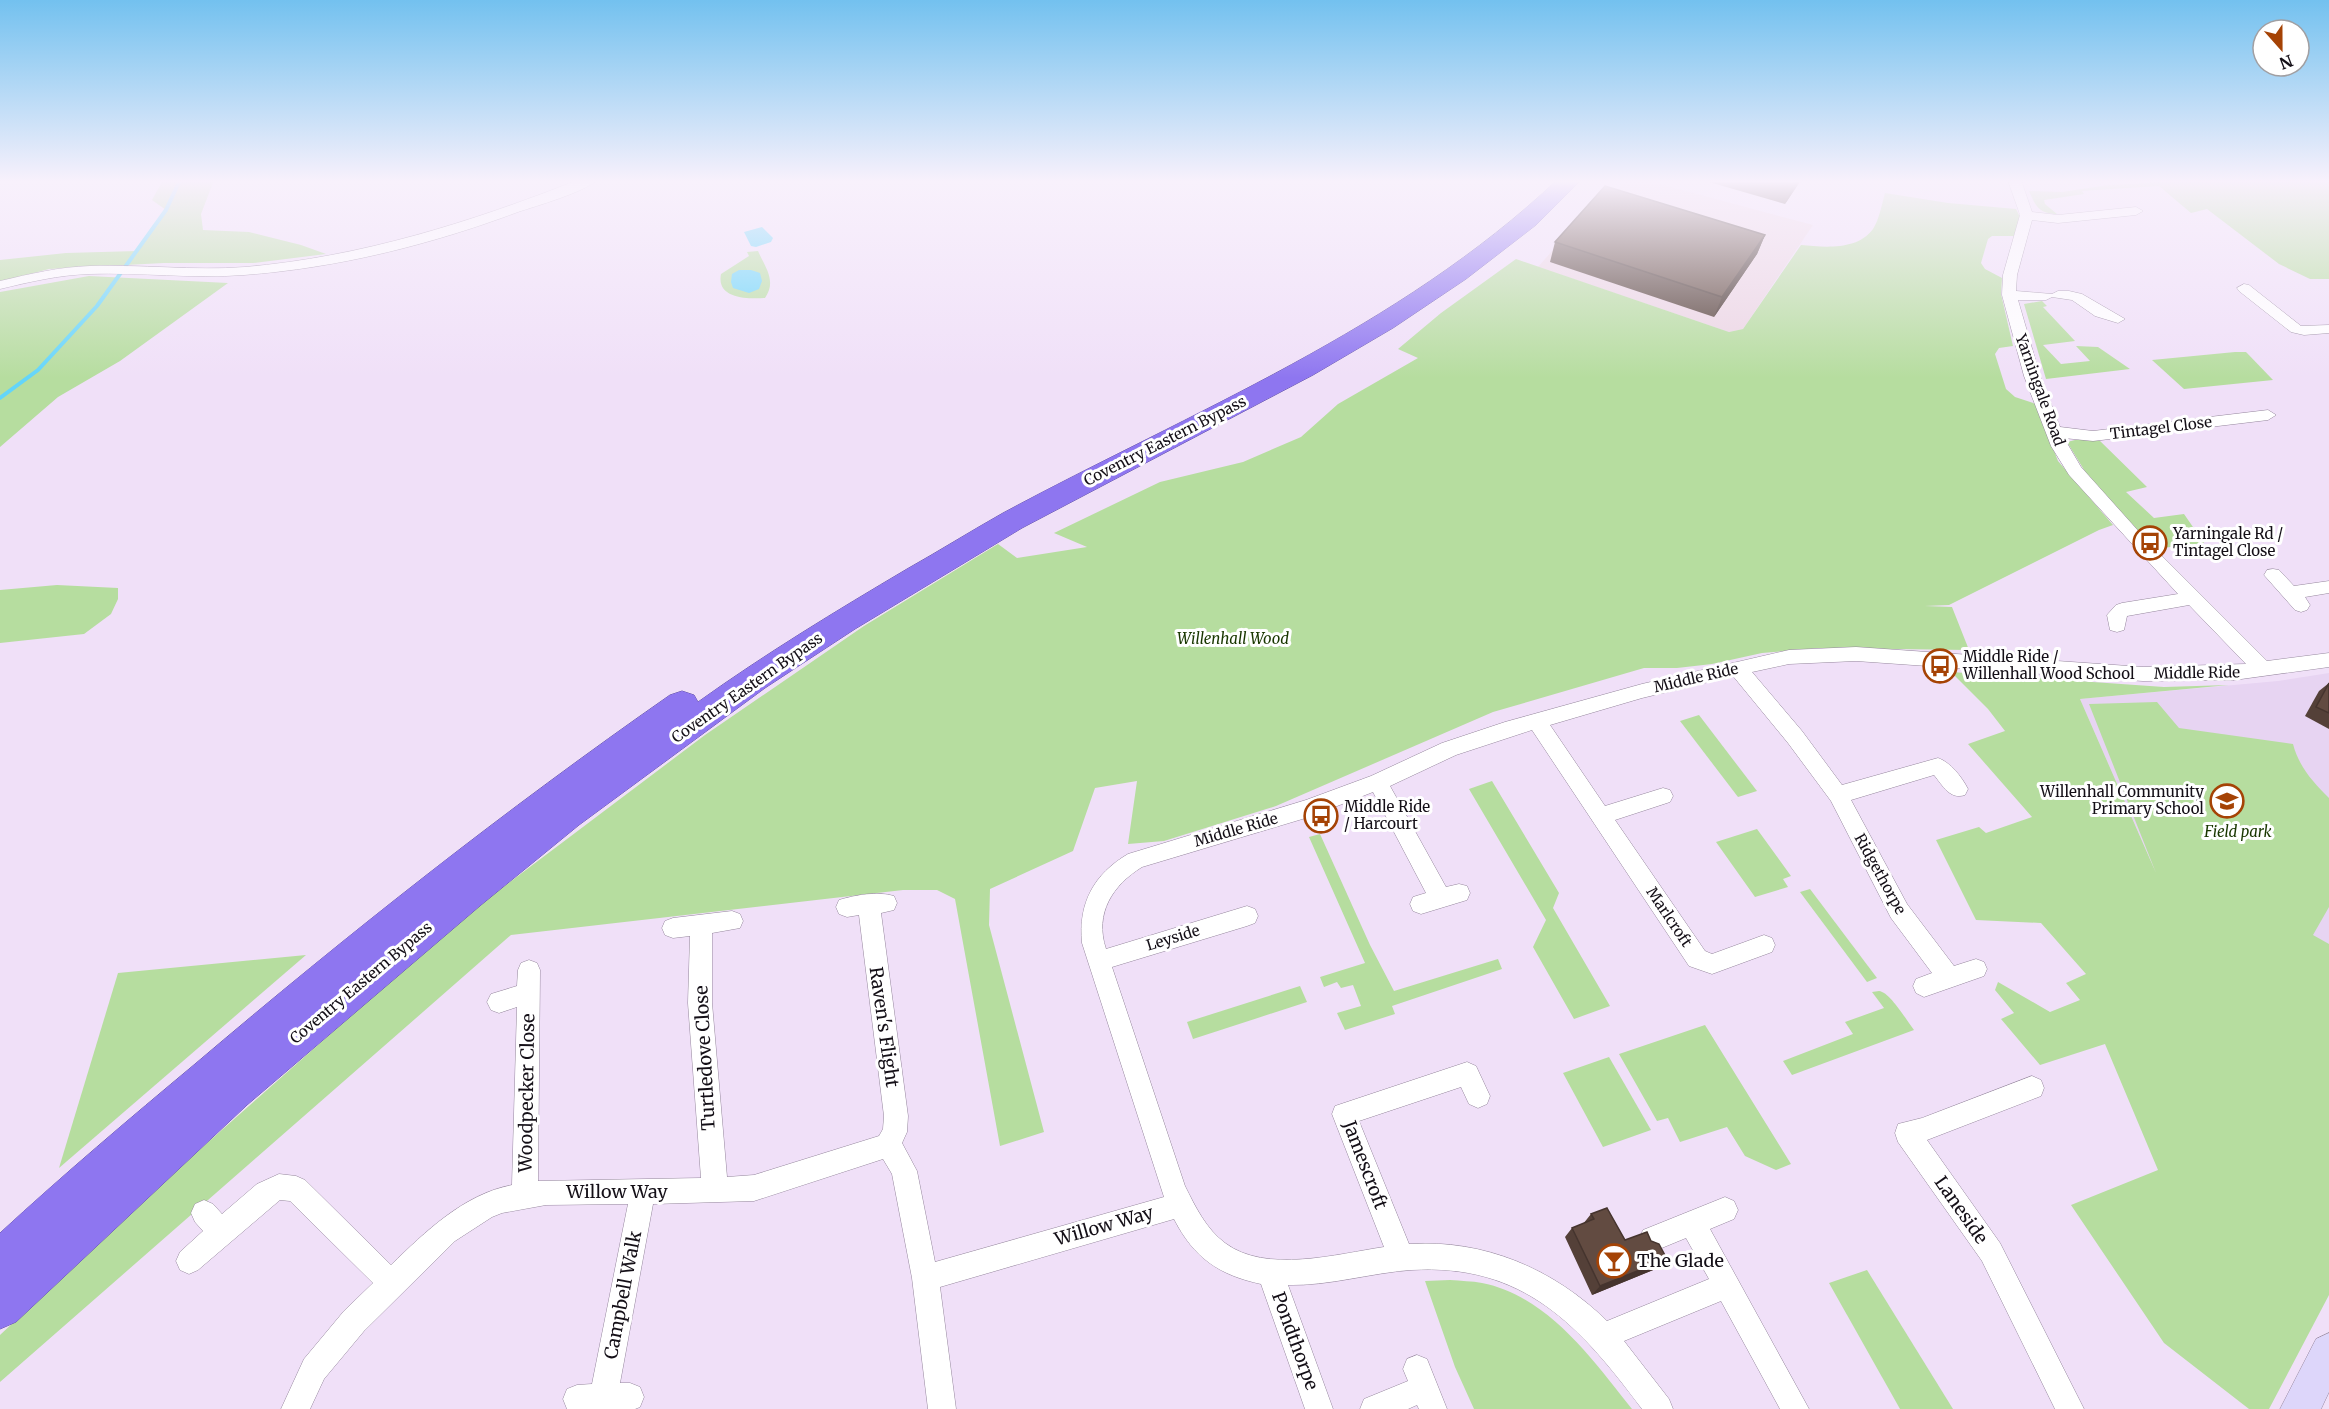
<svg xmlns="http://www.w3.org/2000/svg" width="2329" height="1409" font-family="Merriweather,serif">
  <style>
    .industrial { fill: #ecd6e3 }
    .built { fill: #e7d4f2 }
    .green { fill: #b6dd9f }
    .water { fill: #63d5fa }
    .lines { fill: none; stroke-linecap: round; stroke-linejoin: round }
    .stream { stroke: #63d5fa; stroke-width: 4 }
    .street-casing { stroke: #95879d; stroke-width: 1 }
    .secondary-casing { stroke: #95879d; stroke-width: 1 }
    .highway-casing { stroke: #6352a4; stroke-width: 1 }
    .street { fill: #fff; fill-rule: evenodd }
    .secondary { fill: #ddd6fa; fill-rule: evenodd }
    .highway { fill: #8e76f0; fill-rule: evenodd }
    .wall { fill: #544038 }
    .shaded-wall { fill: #45342e }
    .building { fill: #624b41; stroke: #45342e; stroke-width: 1.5 }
    .labels { text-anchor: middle; stroke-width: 6; stroke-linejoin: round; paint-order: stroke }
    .street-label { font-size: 15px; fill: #140f17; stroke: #fff }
    .poi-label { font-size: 15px; fill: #140f17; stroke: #fff; text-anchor: start }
    .park-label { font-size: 15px; font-style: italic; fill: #193700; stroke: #fff }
    .near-street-label { font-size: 18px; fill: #140f17; stroke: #fff }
    .near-poi-label { font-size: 18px; fill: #140f17; stroke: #fff; text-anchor: start }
  </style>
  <rect width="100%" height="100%" fill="#f0e0f8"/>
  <path class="industrial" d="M1626 180H1645L1813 225 1743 329 1729 332 1538 267 1594 203 1604 206Z"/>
  <path class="built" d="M2329 673V1128L2296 1129 2260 1110 2080 699 2278 681Z"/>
  <g class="green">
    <path d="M163 180H214L201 214 203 230 249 232 301 245 326 254 253 263H164L49 269 0 282V260L66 253 137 251 166 210 152 200Z"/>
    <path d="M2206 180H2329V279H2310L2279 264 2207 209 2191 213 2159 186 2082 191 2084 194 2044 200 2045 204 2057 214C2039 213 2036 207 2029 191L2062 192 2108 185Z"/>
    <path d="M1885 193 1948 203 2016 209 2020 217 2014 236H1992L1988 239 1981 263 1985 269 2002 278 2001 294 2013 346 1999 348 1995 354 2006 389 2015 397 2036 404 2058 461 2113 525 2099 530 1949 605 1925 606 1952 607 1969 650 1819 648 1762 653 1712 664 1677 668H1644L1493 712 1276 806 1164 841 1128 844 1137 781 1095 788 1073 851 990 889 989 925 1044 1132 1000 1146 955 899 937 890H903L511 935 0 1382V1335L163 1182 457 922 705 735 864 626 998 544 1017 558 1087 547 1054 533 1160 482 1243 462 1301 437 1338 404 1418 358 1398 349 1441 313 1516 259 1729 332 1743 329 1801 245C1823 247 1857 251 1873 229 1879 220 1882 204 1885 193Z"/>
    <path d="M758 251C765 267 777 281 765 298 748 299 716 299 721 274L749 256 747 252Z"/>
    <path d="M89 276 228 283 120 361 58 397 0 447V292Z"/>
    <path d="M2042 301 2047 306 2043 307 2075 341 2043 345 2061 364 2090 361 2076 346 2098 347 2130 369 2046 379 2024 304Z"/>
    <path d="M2235 352H2246L2273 380 2184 389 2152 360Z"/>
    <path d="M2075 440H2099L2147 487 2126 492 2154 518 2184 514 2204 543 2154 549 2092 483 2067 442Z"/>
    <path d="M57 585 118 588V599L111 614 84 634 0 643V590Z"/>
    <path d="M1951 672 2164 687 2229 685 2080 699 2156 873 2089 704 2157 702 2179 728 2293 744C2299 767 2313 782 2329 798V907L2313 935 2329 944V1295L2269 1409H2249L2164 1343 2071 1205 2158 1170 2105 1044 2040 1065 2001 1019 2014 1013 1995 990 1998 982 2050 1012 2080 1000 2066 983 2086 974 2041 923 1976 920 1936 840 1979 827 1986 833 2032 817 1968 744 2005 731 1988 709Z"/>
    <path d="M1699 715 1757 791 1738 797 1680 721Z"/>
    <path d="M1492 781 1559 893 1553 908 1610 1006 1574 1019 1533 947 1546 920 1469 789Z"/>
    <path d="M1757 829 1791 876 1783 879 1788 887 1755 897 1716 842Z"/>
    <path d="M1320 834 1370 945 1394 991 1498 959 1502 969 1392 1006 1395 1014 1345 1030 1337 1013 1361 1006 1353 985 1341 988 1337 982 1324 987 1320 977 1365 963 1309 837Z"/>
    <path d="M1810 889 1877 978 1867 982 1800 892Z"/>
    <path d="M306 955 59 1168 118 973Z"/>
    <path d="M1300 986 1307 1002 1193 1039 1187 1022Z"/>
    <path d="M1879 991C1890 992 1907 1021 1914 1030L1792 1075 1783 1061 1853 1034 1845 1022 1884 1008 1872 992Z"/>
    <path d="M1705 1025 1791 1164 1776 1170 1745 1156 1727 1127 1680 1142 1668 1118 1657 1121 1619 1054Z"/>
    <path d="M1609 1057 1651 1130 1603 1147 1563 1073Z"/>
    <path d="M1867 1270 1953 1409H1900L1829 1283Z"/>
    <path d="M1450 1280C1461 1281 1472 1281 1482 1283 1548 1296 1593 1360 1632 1409H1474L1455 1367 1425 1281Z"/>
  </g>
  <g class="water">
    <path d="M762 227 773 238 771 242 756 247 751 246 744 232Z"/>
    <path d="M739 270H751L760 273 762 281 759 289 749 293 733 288 731 282 732 274Z"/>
  </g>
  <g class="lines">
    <path class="stream" d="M0 398 38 370 97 306 166 210 180 180"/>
    <g class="street-casing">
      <g id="street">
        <path d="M578 180H597C585 192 536 206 518 212 430 245 337 268 244 275 192 279 141 272 89 274 59 275 29 282 0 289V281C30 274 59 267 90 266 141 264 193 271 245 267 361 257 471 222 578 180Z"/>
        <path d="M2008 180H2021L2032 212 2058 215 2136 207 2143 211 2136 215 2058 223 2032 220 2017 275 2016 291 2052 294 2058 291H2069L2082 294 2125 319 2118 323 2095 316 2072 300 2052 297 2046 300H2018L2040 376 2060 427 2093 431 2268 410 2276 415 2268 420 2093 441 2064 438 2081 467 2150 544 2267 661 2329 653V667L2234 680 2143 681 1856 661 1789 664 1752 672 1802 731 1842 785 1938 758C1950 762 1962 777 1968 789L1965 795C1950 800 1943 786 1934 775L1851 800 1907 904 1954 966 1976 959 1984 962 1987 969 1984 976 1924 997 1916 993 1913 986 1916 979 1932 973 1891 918 1831 801 1788 743 1733 676 1642 698 1550 725 1605 806 1663 788 1670 790 1673 796 1670 802 1615 820 1705 951 1712 954 1764 935 1772 938 1775 945 1772 952 1712 974 1689 966 1532 730 1456 755 1390 786 1446 887 1459 884 1467 886 1470 893 1467 900 1421 914 1413 911 1410 904 1413 897 1426 893 1373 792 1309 817 1142 867C1113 885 1094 913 1106 949L1247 906 1255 909 1258 916 1255 923 1247 926 1112 967 1185 1186C1195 1206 1206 1229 1225 1243 1266 1274 1337 1254 1384 1247L1332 1114 1335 1106 1467 1062 1476 1066 1490 1096 1487 1104 1478 1108 1469 1104 1461 1087 1359 1121 1409 1244C1484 1239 1554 1269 1607 1321L1709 1279 1686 1238 1652 1252 1643 1248 1639 1239 1643 1230 1725 1197 1734 1201 1738 1210 1734 1219 1710 1229 1809 1409H1780L1721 1301 1624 1341 1669 1399 1673 1409H1642C1580 1326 1524 1263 1411 1270 1370 1273 1329 1286 1288 1285L1333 1409H1305L1261 1284C1219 1275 1194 1258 1174 1219L940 1287 956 1409H928L912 1278 892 1174 883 1159 754 1201 653 1204 620 1383H630L640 1387 644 1397 640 1407 635 1409H567L563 1399 567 1389 577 1385 592 1384 628 1204 546 1205 502 1213 492 1217 455 1241 364 1331 324 1379 310 1409H281L304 1359 344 1311 373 1283 290 1201 280 1200 198 1270 189 1274 180 1270 176 1261 180 1252 203 1231 195 1222 191 1213 195 1204 204 1200 213 1204 222 1214 257 1184 279 1174 296 1176 305 1180 391 1265C425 1232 464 1194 512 1185L517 1007 499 1013 491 1010 487 1002 491 994 517 986 518 970 521 963 529 960 537 963 540 970 538 1181 701 1178 688 1003 690 936 673 938 665 935 662 928 665 921 673 918 732 911 740 914 743 921 740 928 712 933V1003L727 1177 754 1175 879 1136 883 1129 884 1116 859 915 847 917 839 914 836 907 839 900C855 895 878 891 894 896L897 903 894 910 881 913 908 1116 907 1132 902 1143 917 1171 935 1262 1164 1197 1082 943C1078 903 1094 874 1128 854L1306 800 1371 776 1442 743 1505 722 1642 684 1789 650 1856 647 2143 667 2246 664 2189 605 2127 616 2124 630 2117 632 2110 630 2107 615 2116 605 2122 603 2178 594 2069 475 2051 446 2024 376 2002 295 2003 275 2020 215Z"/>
        <path d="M2244 284 2249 285 2301 326 2329 325V333L2304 335 2291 332 2239 291 2237 288Z"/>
        <path d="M2273 569 2279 570 2294 586 2329 581V593L2305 597 2310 605 2307 610 2301 612 2295 610 2264 575 2267 570Z"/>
        <path d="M2032 1076 2041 1080 2044 1088 2041 1096 1927 1140 2000 1243 2084 1409H2055L1982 1261 1898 1142 1895 1133 1898 1124 1922 1118Z"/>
        <path d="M1417 1355 1427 1359 1447 1409H1419L1417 1405 1408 1409H1360L1364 1399 1408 1381 1403 1369 1407 1359Z"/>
      </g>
    </g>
    <g class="secondary-casing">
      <path id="secondary" d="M2329 1333V1392L2321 1409H2280L2316 1339Z"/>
    </g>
    <g class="highway-casing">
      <path id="highway" d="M1557 180H1581L1536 225 1466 279 1393 328 1313 375 1022 528 855 629 765 688 579 825 481 905 247 1105 16 1322 0 1329V1233C63 1175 129 1119 195 1064 348 934 505 810 670 695L682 691 694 695 698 702C765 654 836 611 907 569 939 551 971 531 1003 513 1193 411 1398 330 1557 180Z"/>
    </g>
    <use href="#street" class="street"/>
    <use href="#secondary" class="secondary"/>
    <use href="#highway" class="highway"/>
  </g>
  <g class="wall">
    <path d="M1710 180H1801L1785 204 1709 182Z"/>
    <path d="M1765 235 1757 254 1714 317 1550 262 1555 242Z"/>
    <path d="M2329 683V729L2305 716 2319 691Z"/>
    <path d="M1591 1214 1625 1240 1651 1241 1667 1259 1658 1268 1592 1295 1565 1237 1572 1228 1583 1224Z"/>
  </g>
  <g class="shaded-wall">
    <path d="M1796 180H1801L1785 204 1793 185Z"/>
    <path d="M1765 235 1757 254 1714 317 1722 297Z"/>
    <path d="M1667 1259 1658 1268 1592 1295 1600 1286Z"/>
  </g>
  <g class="building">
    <path d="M1778 180H1796L1793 185Z"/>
    <path d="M1605 186 1765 235 1722 297 1555 242Z"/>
    <path d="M2329 683V713L2316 707Z"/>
    <path d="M1607 1208 1625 1240 1647 1232 1651 1241 1659 1244 1667 1259 1600 1286 1572 1228 1594 1219 1591 1214Z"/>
  </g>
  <linearGradient id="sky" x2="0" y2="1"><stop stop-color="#73c1ef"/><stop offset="0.48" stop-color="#f8f1fc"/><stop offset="1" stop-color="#f8f1fc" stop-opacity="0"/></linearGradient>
  <rect width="2329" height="378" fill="url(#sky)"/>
  <defs>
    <g id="bus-ring" transform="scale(1.725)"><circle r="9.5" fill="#fff" stroke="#a54305" stroke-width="1.5"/><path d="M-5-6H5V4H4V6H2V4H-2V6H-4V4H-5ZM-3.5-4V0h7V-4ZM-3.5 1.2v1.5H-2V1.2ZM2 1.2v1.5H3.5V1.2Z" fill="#a54305"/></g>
    <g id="school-ring" transform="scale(1.725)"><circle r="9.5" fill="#fff" stroke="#a54305" stroke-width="1.5"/><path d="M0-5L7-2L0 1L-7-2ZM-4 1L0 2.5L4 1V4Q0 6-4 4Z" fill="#a54305"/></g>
    <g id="bar-ring" transform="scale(1.725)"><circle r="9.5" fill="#fff" stroke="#a54305" stroke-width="1.5"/><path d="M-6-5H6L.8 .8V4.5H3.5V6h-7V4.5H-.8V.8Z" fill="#a54305"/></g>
  </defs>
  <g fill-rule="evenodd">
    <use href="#bus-ring" x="2150" y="543"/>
    <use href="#bus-ring" x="1940" y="666"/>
    <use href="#school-ring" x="2227" y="801"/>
    <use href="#bus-ring" x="1321" y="816"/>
    <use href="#bar-ring" x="1614" y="1261"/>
  </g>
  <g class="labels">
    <g class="street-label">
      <text transform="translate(2040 390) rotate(70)" y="5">Yarningale Road</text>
      <text transform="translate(2161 428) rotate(-7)" y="5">Tintagel Close</text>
      <text transform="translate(1165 441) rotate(-27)" y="5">Coventry Eastern Bypass</text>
      <text transform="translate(2197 673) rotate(-1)" y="5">Middle Ride</text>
      <text transform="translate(1696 678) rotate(-13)" y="5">Middle Ride</text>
      <text transform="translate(747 688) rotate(-35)" y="5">Coventry Eastern Bypass</text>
      <text transform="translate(1236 830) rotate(-16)" y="5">Middle Ride</text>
      <text transform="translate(1880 874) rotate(61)" y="5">Ridgethorpe</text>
      <text transform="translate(1669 917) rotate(56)" y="5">Marlcroft</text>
      <text transform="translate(1173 938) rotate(-17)" y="5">Leyside</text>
      <text transform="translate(361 983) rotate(-40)" y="5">Coventry Eastern Bypass</text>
    </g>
    <g class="poi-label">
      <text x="2173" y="539">Yarningale Rd /<tspan x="2173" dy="17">Tintagel Close</tspan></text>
      <text x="1963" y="662">Middle Ride /<tspan x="1963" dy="17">Willenhall Wood School</tspan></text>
      <text x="2204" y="797" text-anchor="end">Willenhall Community<tspan x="2204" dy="17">Primary School</tspan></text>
      <text x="1344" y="812">Middle Ride<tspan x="1344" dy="17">/ Harcourt</tspan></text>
    </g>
    <g class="park-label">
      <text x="1233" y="644">Willenhall Wood</text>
      <text x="2238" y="837">Field park</text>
    </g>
    <g class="near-street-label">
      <text transform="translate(884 1027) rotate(82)" y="6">Raven's Flight</text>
      <text transform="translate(705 1058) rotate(-93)" y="6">Turtledove Close</text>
      <text transform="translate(527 1093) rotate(-89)" y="6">Woodpecker Close</text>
      <text transform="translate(1365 1165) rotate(69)" y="6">Jamescroft</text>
      <text x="617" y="1198">Willow Way</text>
      <text transform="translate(1961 1210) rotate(55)" y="6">Laneside</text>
      <text transform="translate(1104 1226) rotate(-16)" y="6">Willow Way</text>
      <text transform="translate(623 1295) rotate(-79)" y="6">Campbell Walk</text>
      <text transform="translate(1295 1341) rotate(70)" y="6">Pondthorpe</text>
    </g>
    <g class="near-poi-label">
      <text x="1637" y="1267">The Glade</text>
    </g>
  </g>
  <g transform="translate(2281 48) rotate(159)"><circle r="28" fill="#ffffff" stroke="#a19fa2" stroke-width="1.5"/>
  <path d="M0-4.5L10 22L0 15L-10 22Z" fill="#a54305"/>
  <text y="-9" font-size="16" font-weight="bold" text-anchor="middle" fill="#140f17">N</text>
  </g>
</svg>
